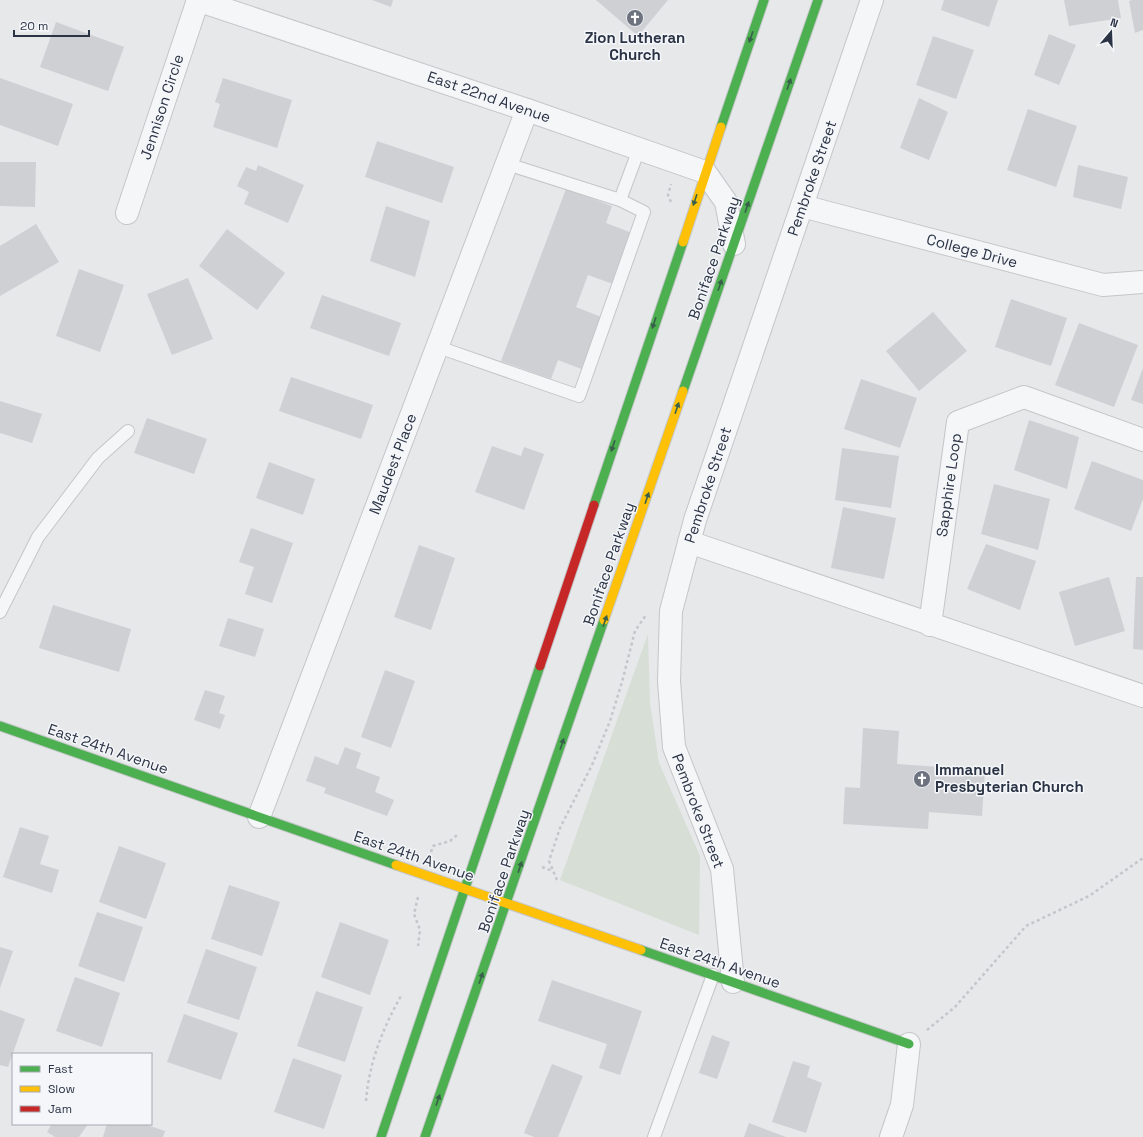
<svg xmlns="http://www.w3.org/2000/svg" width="1143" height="1137" font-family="'Space Grotesk',sans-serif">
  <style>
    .green { fill: #d6ded6 }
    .building { fill: #ced0d3 }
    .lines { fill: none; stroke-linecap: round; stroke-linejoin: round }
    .lane-casing { stroke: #c4c6c8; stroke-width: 14 }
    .street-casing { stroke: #c4c6c8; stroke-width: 24 }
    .fast-casing { stroke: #c4c6c8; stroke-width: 11 }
    .slow-casing { stroke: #c4c6c8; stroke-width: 11 }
    .jam-casing { stroke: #c4c6c8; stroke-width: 11 }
    .path { stroke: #c5c6ca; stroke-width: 2.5; stroke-dasharray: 3 3; stroke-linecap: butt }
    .lane { stroke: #f5f6f7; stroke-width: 12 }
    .street { stroke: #f5f6f7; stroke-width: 22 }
    .fast { stroke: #4caf50; stroke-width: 9 }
    .slow { stroke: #ffc107; stroke-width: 9 }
    .jam { stroke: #c62828; stroke-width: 9 }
    .oneway { fill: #375f49 }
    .labels { text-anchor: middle; stroke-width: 3; stroke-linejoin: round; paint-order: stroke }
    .poi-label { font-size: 15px; font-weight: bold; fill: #2b3445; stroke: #f4f6f9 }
    .street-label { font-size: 15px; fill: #2b3445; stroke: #f4f6f9 }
  </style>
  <rect width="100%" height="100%" fill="#e6e8ea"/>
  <path class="green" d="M648 634 650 703 659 763 700 856 699 935 560 880Z"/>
  <g class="building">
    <path d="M372 0H393L391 7Z"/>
    <path d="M596 0H668L638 36Z"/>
    <path d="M944 0H998L989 27 941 10Z"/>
    <path d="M1064 0H1118L1121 18 1069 26Z"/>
    <path d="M1132 0H1143V30L1135 33 1129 1Z"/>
    <path d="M56 22 124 47 108 91 40 67Z"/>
    <path d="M1049 34 1076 45 1059 85 1034 75Z"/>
    <path d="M933 36 974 50 956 99 916 85Z"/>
    <path d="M0 78 73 104 58 146 0 125Z"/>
    <path d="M223 78 292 100 277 148 213 127 220 104 215 102Z"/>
    <path d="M919 98 948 112 929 160 900 148Z"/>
    <path d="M1028 109 1077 126 1056 187 1007 170Z"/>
    <path d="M377 141 454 167 442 203 365 177Z"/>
    <path d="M0 162H36L35 207 0 206Z"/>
    <path d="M258 165 304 185 288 223 244 204 249 192 237 186 246 167 256 171Z"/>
    <path d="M1078 165 1128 177 1121 209 1073 197Z"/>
    <path d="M566 189 612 206 606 223 632 233 613 284 588 275 576 307 604 318 584 370 558 360 551 379 501 361Z"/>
    <path d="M386 206 430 221 415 277 370 261Z"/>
    <path d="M36 224 59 262 0 296V246Z"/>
    <path d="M227 229 285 273 257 310 199 266Z"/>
    <path d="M79 269 124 285 100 352 56 336Z"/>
    <path d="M188 278 213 339 172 355 147 294Z"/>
    <path d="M322 295 401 323 389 356 310 328Z"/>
    <path d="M1011 299 1067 318 1051 366 995 347Z"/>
    <path d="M933 312 967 351 919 391 886 351Z"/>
    <path d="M1079 323 1138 345 1114 407 1055 385Z"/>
    <path d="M1143 368V404L1131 400Z"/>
    <path d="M291 377 373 405 361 439 279 411Z"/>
    <path d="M861 379 917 398 900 448 844 429Z"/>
    <path d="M0 401 42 414 32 443 0 433Z"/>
    <path d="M147 418 207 439 194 474 134 453Z"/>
    <path d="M1029 420 1079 437 1067 489 1014 470Z"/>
    <path d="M492 446 521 456 524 447 544 454 524 510 475 492Z"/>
    <path d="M842 448 899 456 891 508 835 500Z"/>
    <path d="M1092 461 1143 480V499L1131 531 1074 509Z"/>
    <path d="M269 462 315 479 303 515 256 498Z"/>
    <path d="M994 484 1050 499 1038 550 981 534Z"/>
    <path d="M843 507 896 518 884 579 831 568Z"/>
    <path d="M251 528 293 543 272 603 245 594 254 567 239 562Z"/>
    <path d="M986 544 1036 561 1020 610 967 589Z"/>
    <path d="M419 545 455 558 431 630 394 617Z"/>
    <path d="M1109 577 1125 631 1075 646 1059 592Z"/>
    <path d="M1136 577H1143V650L1133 649Z"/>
    <path d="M53 605 131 629 119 672 39 648Z"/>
    <path d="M228 618 264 629 255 657 219 646Z"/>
    <path d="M385 670 415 681 391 748 361 737Z"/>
    <path d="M205 690 225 696 219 713 225 715 220 729 194 720Z"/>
    <path d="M863 728 899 731 897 764 985 770 982 816 929 812 928 829 843 824 845 787 860 788Z"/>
    <path d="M345 747 361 753 356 768 380 777 375 792 394 800 387 816 324 793 326 788 306 781 315 756 338 765Z"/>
    <path d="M20 827 49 836 40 864 59 870 52 893 3 877Z"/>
    <path d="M119 846 166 863 146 919 99 902Z"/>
    <path d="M229 885 280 902 262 956 211 939Z"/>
    <path d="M97 912 143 927 124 982 78 966Z"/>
    <path d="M340 922 389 940 370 995 321 977Z"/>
    <path d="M0 947 13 951 0 988Z"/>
    <path d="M206 949 257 967 239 1020 187 1003Z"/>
    <path d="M75 977 120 993 102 1047 56 1031Z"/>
    <path d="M552 980 642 1011 620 1075 599 1068 607 1044 538 1021Z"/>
    <path d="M316 991 363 1007 345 1062 297 1046Z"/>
    <path d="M0 1010 25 1019 8 1067 0 1065Z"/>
    <path d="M184 1014 238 1033 221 1080 167 1062Z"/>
    <path d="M712 1035 730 1042 717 1079 699 1073Z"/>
    <path d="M293 1058 342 1075 324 1129 274 1112Z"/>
    <path d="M793 1061 810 1066 807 1077 822 1083 806 1133 772 1122Z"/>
    <path d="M552 1064 583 1076 558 1137H534L524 1133Z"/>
    <path d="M749 1123 786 1137H744Z"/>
    <path d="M52 1124H88L79 1137H55L47 1132Z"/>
    <path d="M107 1124H144L165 1131 163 1137H103Z"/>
  </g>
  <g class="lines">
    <g class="lane-casing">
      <g id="lane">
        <path d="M507 164 620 200"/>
        <path d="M438 347 579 396 644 212 620 200 639 149"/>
        <path d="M0 612 38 537 98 458 128 431"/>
        <path d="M654 1137 713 975"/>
      </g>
    </g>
    <g class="street-casing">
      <g id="street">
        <path d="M197 0 527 110 705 172 726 202 734 244"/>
        <path d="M802 206 1103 285 1143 282"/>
        <path d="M127 213 198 0"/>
        <path d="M689 542 1143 696"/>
        <path d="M930 625 958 422 1024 397 1143 440"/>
        <path d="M259 817 527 110"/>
        <path d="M733 982 722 869 674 747 669 681 671 611 695 520 872 0"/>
        <path d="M891 1137 902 1105 909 1044"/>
      </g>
    </g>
    <g class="fast-casing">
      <g id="fast">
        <path d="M721 127 764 0"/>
        <path d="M683 391 818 0"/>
        <path d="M594 505 683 242"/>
        <path d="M0 726 396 865"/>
        <path d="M641 950 909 1044"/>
        <path d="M381 1137 540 666"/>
        <path d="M425 1137 604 620"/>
      </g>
    </g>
    <g class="slow-casing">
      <g id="slow">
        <path d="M683 242 721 127"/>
        <path d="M604 620 683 391"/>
        <path d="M396 865 641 950"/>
      </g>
    </g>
    <g class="jam-casing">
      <path id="jam" d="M540 666 594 505"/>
    </g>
    <g class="path">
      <path d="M671 202 668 195 671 184"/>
      <path d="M431 852 433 846 450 841 457 835"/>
      <path d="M542 867 553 871"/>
      <path d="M557 880 549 861 560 828 592 765 610 721 622 682 635 631 646 615"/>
      <path d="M418 897 414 914 420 930 418 946"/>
      <path d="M927 1030 955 1007 1026 926 1089 896 1143 858"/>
      <path d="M366 1101C369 1062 383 1028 402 994"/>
    </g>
    <use href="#lane" class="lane"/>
    <use href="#street" class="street"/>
    <use href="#fast" class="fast"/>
    <use href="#slow" class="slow"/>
    <use href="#jam" class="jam"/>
  </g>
  <defs><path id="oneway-solid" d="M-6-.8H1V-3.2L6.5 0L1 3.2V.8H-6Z"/></defs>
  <g class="oneway">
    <use href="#oneway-solid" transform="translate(751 37) rotate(109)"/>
    <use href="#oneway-solid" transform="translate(789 84) rotate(-71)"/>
    <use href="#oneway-solid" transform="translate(695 200) rotate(109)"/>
    <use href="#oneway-solid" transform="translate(747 207) rotate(-71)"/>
    <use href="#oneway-solid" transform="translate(720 285) rotate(-71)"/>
    <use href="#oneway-solid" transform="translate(654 323) rotate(109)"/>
    <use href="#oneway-solid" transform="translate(677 408) rotate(-71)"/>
    <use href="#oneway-solid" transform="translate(613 446) rotate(109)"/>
    <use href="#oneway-solid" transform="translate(647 498) rotate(-71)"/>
    <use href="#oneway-solid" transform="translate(605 621) rotate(-71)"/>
    <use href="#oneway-solid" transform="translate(562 744) rotate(-71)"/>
    <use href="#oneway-solid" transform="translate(520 867) rotate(-71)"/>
    <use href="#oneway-solid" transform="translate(481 978) rotate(-71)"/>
    <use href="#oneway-solid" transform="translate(438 1100) rotate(-71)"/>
  </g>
  <defs>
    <g id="church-disc" transform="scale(0.9)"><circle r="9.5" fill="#6c737f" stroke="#f4f6f9"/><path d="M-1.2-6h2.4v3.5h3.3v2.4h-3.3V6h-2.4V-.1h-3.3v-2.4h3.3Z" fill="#fff"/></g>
  </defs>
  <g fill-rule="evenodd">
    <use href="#church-disc" x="635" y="18"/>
    <use href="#church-disc" x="922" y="779"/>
  </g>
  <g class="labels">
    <g class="poi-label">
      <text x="635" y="43">Zion Lutheran<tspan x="635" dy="17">Church</tspan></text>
      <text x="935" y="775" text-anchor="start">Immanuel<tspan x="935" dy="17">Presbyterian Church</tspan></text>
    </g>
    <g class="street-label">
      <text transform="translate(489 97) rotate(19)" y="5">East 22nd Avenue</text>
      <text transform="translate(162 107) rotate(-72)" y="5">Jennison Circle</text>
      <text transform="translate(812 178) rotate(-71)" y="5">Pembroke Street</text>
      <text transform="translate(972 251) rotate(15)" y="5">College Drive</text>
      <text transform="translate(714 258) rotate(-71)" y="5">Boniface Parkway</text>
      <text transform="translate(393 464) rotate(-69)" y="5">Maudest Place</text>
      <text transform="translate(708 485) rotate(-72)" y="5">Pembroke Street</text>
      <text transform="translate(949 485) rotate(-82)" y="5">Sapphire Loop</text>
      <text transform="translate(609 564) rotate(-71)" y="5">Boniface Parkway</text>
      <text transform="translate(108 749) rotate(19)" y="5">East 24th Avenue</text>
      <text transform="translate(698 811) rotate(69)" y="5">Pembroke Street</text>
      <text transform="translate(414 856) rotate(19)" y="5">East 24th Avenue</text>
      <text transform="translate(504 871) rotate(-71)" y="5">Boniface Parkway</text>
      <text transform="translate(720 963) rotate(19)" y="5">East 24th Avenue</text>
    </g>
  </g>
  <rect x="12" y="1053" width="140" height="72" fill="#f4f6f9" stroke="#a4a8b1"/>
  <rect x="20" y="1066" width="20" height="6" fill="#4caf50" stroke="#a4a8b1"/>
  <text x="48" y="1073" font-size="12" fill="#2b3445">Fast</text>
  <rect x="20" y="1086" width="20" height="6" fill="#ffc107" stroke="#a4a8b1"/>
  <text x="48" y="1093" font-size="12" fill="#2b3445">Slow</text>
  <rect x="20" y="1106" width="20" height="6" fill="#c62828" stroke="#a4a8b1"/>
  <text x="48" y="1113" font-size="12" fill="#2b3445">Jam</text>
  <g transform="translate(1111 32) rotate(19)" stroke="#f4f6f9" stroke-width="3" paint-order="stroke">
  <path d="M0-3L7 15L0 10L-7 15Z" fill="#2b3445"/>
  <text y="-6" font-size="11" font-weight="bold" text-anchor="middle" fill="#2b3445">N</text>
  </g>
  <path d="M14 30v6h75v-6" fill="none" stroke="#2b3445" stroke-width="2"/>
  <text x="20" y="30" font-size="12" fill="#2b3445" stroke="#f4f6f9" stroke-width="3" paint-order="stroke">20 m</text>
</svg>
